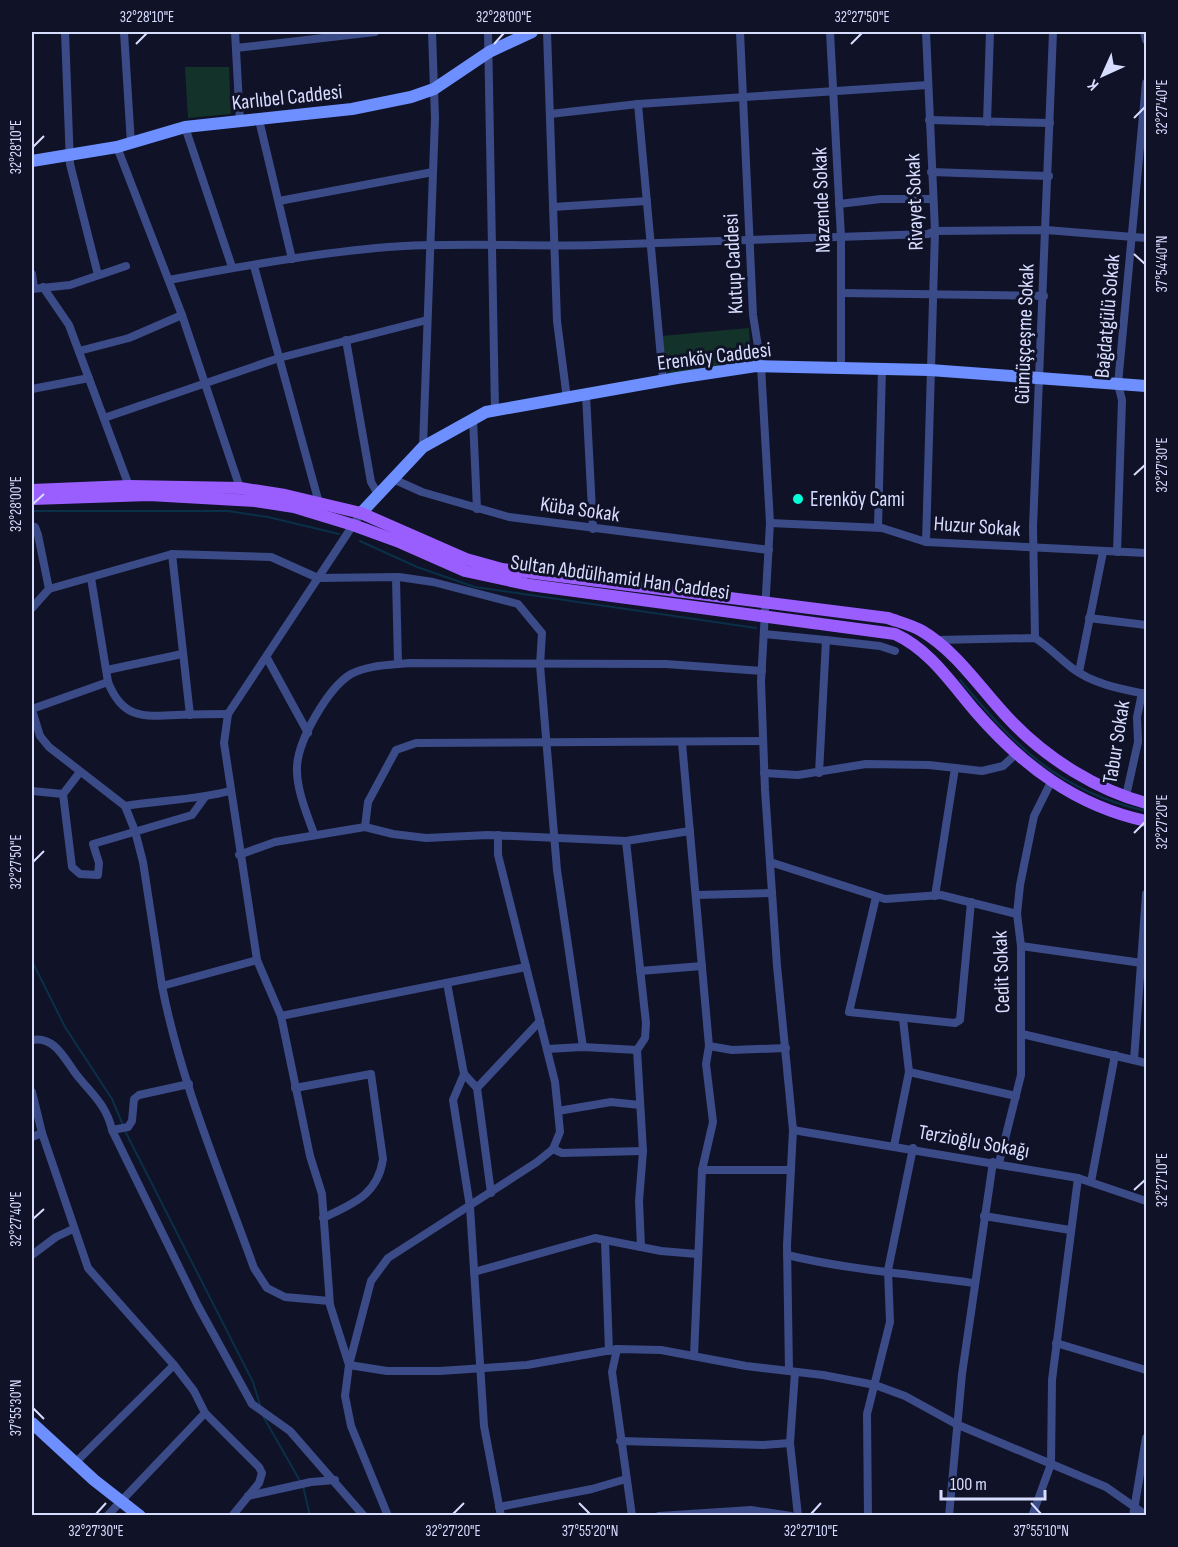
<svg xmlns="http://www.w3.org/2000/svg" width="1178" height="1547" font-family="'Sofia Sans Condensed',sans-serif">
  <style>
    .green { fill: #133229 }
    .lines { fill: none; stroke-linecap: round; stroke-linejoin: round }
    .stream { stroke: #0a3047; stroke-width: 2 }
    .street { stroke: #3b4b87; stroke-width: 8 }
    .secondary { stroke: #6e8fff; stroke-width: 12 }
    .primary { stroke: #9a5eff; stroke-width: 12 }
    .ticks { fill: none; stroke: #d7ddff; stroke-width: 2 }
    .poi-dot { fill: #03ffd8; stroke: #101228; stroke-width: 2 }
    .labels { text-anchor: middle; stroke-width: 6; stroke-linejoin: round; paint-order: stroke }
    .street-label { font-size: 21px; fill: #d7ddff; stroke: #101228 }
    .poi-label { font-size: 21px; fill: #d7ddff; stroke: #101228; text-anchor: start }
    .neatline { fill: none; stroke: #d7ddff; stroke-width: 2 }
    .ticks-label { font-size: 15px; text-anchor: middle; fill: #d7ddff }
  </style>
  <rect width="100%" height="100%" fill="#101228"/>
  <g class="green">
    <path d="M185 67H229L231 114 188 118Z"/>
    <path d="M749 328 751 361 668 375 661 336Z"/>
  </g>
  <g class="lines">
    <g class="stream">
      <path d="M32 511H228L268 517 339 534"/>
      <path d="M360 541 417 567 475 587 756 628"/>
      <path d="M960 680C1016 747 1058 791 1146 811"/>
      <path d="M32 961 65 1027 112 1099 123 1125"/>
      <path d="M125 1131 253 1382 261 1408"/>
      <path d="M263 1416 300 1481"/>
      <path d="M303 1486 310 1516"/>
    </g>
    <g class="street">
      <path d="M65 32 70 164 98 275"/>
      <path d="M124 32 131 144"/>
      <path d="M235 32 240 122"/>
      <path d="M488 32 495 411"/>
      <path d="M547 32 557 321 567 399"/>
      <path d="M740 32 753 315 761 366 770 523 761 682 765 790 777 966 793 1130 787 1245 789 1371"/>
      <path d="M830 32 841 237V368"/>
      <path d="M1144 32 1146 40"/>
      <path d="M236 48 375 32"/>
      <path d="M638 104 663 380"/>
      <path d="M550 114 638 104 928 85"/>
      <path d="M259 120 292 259"/>
      <path d="M929 120 1050 123"/>
      <path d="M987 122 990 32"/>
      <path d="M185 127 232 267"/>
      <path d="M117 147 182 315 240 488"/>
      <path d="M931 172 1049 176"/>
      <path d="M279 201 433 172"/>
      <path d="M839 204 881 199H933"/>
      <path d="M553 207 647 201"/>
      <path d="M254 266 319 503"/>
      <path d="M32 274 34 288"/>
      <path d="M169 280C241 266 315 253 388 247 458 242 528 247 597 245 707 242 817 238 928 234L935 231 1046 230 1146 238"/>
      <path d="M43 287 69 325 129 486"/>
      <path d="M32 289 70 285 126 266"/>
      <path d="M841 293 1044 296"/>
      <path d="M346 340 371 482 378 494"/>
      <path d="M79 351 129 338 182 315"/>
      <path d="M32 389 89 378"/>
      <path d="M586 395 593 529"/>
      <path d="M104 418 279 358 427 320"/>
      <path d="M473 419 477 509"/>
      <path d="M423 447 435 118 432 32"/>
      <path d="M393 479 422 492 509 517 769 550"/>
      <path d="M361 513 228 714 224 743 257 960 281 1016 310 1156 322 1194 330 1305 349 1365 387 1371H440L527 1365 617 1349 661 1350 746 1366 823 1375 875 1385 905 1396 956 1424 1106 1487 1146 1515"/>
      <path d="M770 523 882 528 926 542 1146 553"/>
      <path d="M32 526 35 527 38 535 49 589"/>
      <path d="M878 527 882 369"/>
      <path d="M926 542 935 231 926 32"/>
      <path d="M1117 552 1122 400 1118 384 1146 83"/>
      <path d="M172 554 190 715"/>
      <path d="M91 578 108 682C122 718 142 717 176 715 194 714 211 714 228 714"/>
      <path d="M396 578 398 664"/>
      <path d="M32 608 49 589 172 554 271 557 318 578 399 577 433 582 518 604 542 633 540 665 557 870 583 1047"/>
      <path d="M1089 618 1146 625"/>
      <path d="M764 634 826 640"/>
      <path d="M1035 638 1033 527 1053 32"/>
      <path d="M936 640 1035 638C1049 647 1059 658 1072 668 1093 684 1121 689 1146 694"/>
      <path d="M267 658 308 733"/>
      <path d="M107 670 182 654"/>
      <path d="M1079 672 1103 552"/>
      <path d="M32 709 108 682"/>
      <path d="M32 710 40 736 49 747 125 806 135 831 143 862 162 986"/>
      <path d="M682 743 709 1046 706 1064 713 1122 702 1170 694 1356"/>
      <path d="M80 772 63 794 72 867 80 874 98 875 99 863 93 844 192 815 205 797"/>
      <path d="M764 773 798 775 866 764 929 765 982 771 1003 766 1016 754"/>
      <path d="M819 773 826 640 880 646 895 651"/>
      <path d="M32 791 63 794"/>
      <path d="M1126 796 1138 742 1137 717 1142 693"/>
      <path d="M125 806C160 800 196 800 230 791"/>
      <path d="M365 827 368 802 396 750 416 743 763 741"/>
      <path d="M314 834C307 814 296 789 297 767 298 740 328 688 351 674 368 665 391 665 409 663L666 664 762 671"/>
      <path d="M626 841 646 1023 645 1038 637 1050 643 1151 639 1201 641 1247"/>
      <path d="M239 855 275 842 365 827 393 834 426 838 488 835 626 841 690 831"/>
      <path d="M770 862 885 899 941 895 1017 914"/>
      <path d="M696 895 772 893"/>
      <path d="M935 896 955 768"/>
      <path d="M876 897 849 1012 955 1023 960 1020 971 902"/>
      <path d="M1021 946 1142 963"/>
      <path d="M257 960 162 986C181 1083 221 1176 254 1268L267 1288 285 1297 329 1301"/>
      <path d="M640 971 702 966"/>
      <path d="M447 983 464 1074 477 1088 491 1193"/>
      <path d="M281 1016 526 967"/>
      <path d="M1022 1034 1146 1063"/>
      <path d="M32 1040C57 1035 67 1065 80 1079 94 1096 107 1107 112 1130L198 1306 252 1404 290 1431 364 1516"/>
      <path d="M709 1046 732 1050 786 1048"/>
      <path d="M547 1049 583 1047 637 1050"/>
      <path d="M1134 1060 1146 894"/>
      <path d="M909 1072 1016 1096"/>
      <path d="M464 1074 453 1100 470 1207 484 1426 501 1516"/>
      <path d="M295 1088 371 1074 383 1159C378 1195 352 1204 323 1218"/>
      <path d="M477 1088 540 1021"/>
      <path d="M32 1092 42 1133 32 1137"/>
      <path d="M558 1111 611 1102 640 1105"/>
      <path d="M112 1130 128 1127 132 1121 134 1099 139 1095 189 1084"/>
      <path d="M793 1130 1078 1178 1146 1201"/>
      <path d="M42 1133 88 1268 174 1365 194 1391 205 1413"/>
      <path d="M894 1146 909 1072 903 1019"/>
      <path d="M553 1149 562 1153 643 1151"/>
      <path d="M999 1163 1021 1075V946L1017 914 1020 885 1034 816 1051 782"/>
      <path d="M702 1170H791"/>
      <path d="M1091 1182 1115 1055"/>
      <path d="M984 1216 1070 1230"/>
      <path d="M605 1241 609 1351"/>
      <path d="M32 1255 56 1237 73 1229"/>
      <path d="M787 1255C849 1270 911 1274 974 1283"/>
      <path d="M474 1272 595 1238 661 1251 697 1254"/>
      <path d="M1056 1343 1146 1370"/>
      <path d="M617 1349 612 1372 632 1516"/>
      <path d="M795 1372 790 1443 798 1516"/>
      <path d="M620 1441 763 1445 790 1443"/>
      <path d="M75 1463 174 1365"/>
      <path d="M248 1496 311 1482 335 1480"/>
      <path d="M499 1507 592 1489 626 1479"/>
      <path d="M107 1516 205 1413 259 1467 262 1473 259 1483 232 1516"/>
      <path d="M388 1516 351 1426 345 1396 349 1365 371 1281 388 1258 537 1162 553 1149 560 1132 558 1111 555 1082 498 855V835"/>
      <path d="M659 1516 751 1510 791 1516"/>
      <path d="M868 1516 867 1414 890 1322 888 1270 913 1148"/>
      <path d="M949 1516 962 1374 993 1162"/>
      <path d="M1032 1516 1051 1464 1052 1380 1078 1178"/>
      <path d="M1133 1516 1146 1438"/>
    </g>
    <g class="secondary">
      <path d="M32 161 117 147 185 127 352 109 411 97 434 89 489 52 532 32"/>
      <path d="M361 513 423 447 486 412 677 378 756 366 930 370 1146 386"/>
      <path d="M32 1423 94 1480 140 1516"/>
    </g>
    <g class="primary">
      <path d="M32 490 129 486 240 488 285 495 361 513 466 559 502 569 888 618C899 622 912 625 922 631 959 653 983 693 1013 723 1048 759 1097 790 1146 803"/>
      <path d="M32 499 149 495 255 501 294 507 353 525 397 541 465 571 530 585 895 634C930 650 951 683 976 712 1023 766 1076 806 1146 821"/>
    </g>
  </g>
  <path class="ticks" d="M136 44 147 33M494 44 504 33M851 44 862 33M1134 118 1145 107M33 147 44 136M1134 254 1145 264M1134 475 1145 465M33 504 44 494M1134 833 1145 822M33 862 44 851M1134 1190 1145 1180M33 1219 44 1209M33 1408 44 1419M579 1503 590 1514M1031 1503 1041 1514M96 1514 106 1503M453 1514 464 1503M811 1514 821 1503"/>
  <circle class="poi-dot" cx="798" cy="499" r="6"/>
  <g class="labels">
    <g class="street-label">
      <text transform="translate(287 97) rotate(-6)" y="7">Karlıbel Caddesi</text>
      <text transform="translate(821 200) rotate(-92)" y="7">Nazende Sokak</text>
      <text transform="translate(914 202) rotate(-92)" y="7">Rivayet Sokak</text>
      <text transform="translate(733 264) rotate(-93)" y="7">Kutup Caddesi</text>
      <text transform="translate(1107 316) rotate(-85)" y="7">Bağdatgülü Sokak</text>
      <text transform="translate(1024 334) rotate(-88)" y="7">Gümüşçeşme Sokak</text>
      <text transform="translate(714 356) rotate(-7)" y="7">Erenköy Caddesi</text>
      <text transform="translate(580 509) rotate(8)" y="7">Küba Sokak</text>
      <text transform="translate(977 526) rotate(4)" y="7">Huzur Sokak</text>
      <text transform="translate(620 577) rotate(8)" y="7">Sultan Abdülhamid Han Caddesi</text>
      <text transform="translate(1116 742) rotate(-81)" y="7">Tabur Sokak</text>
      <text transform="translate(1001 972) rotate(-92)" y="7">Cedit Sokak</text>
      <text transform="translate(974 1141) rotate(10)" y="7">Terzioğlu Sokağı</text>
    </g>
    <g class="poi-label">
      <text x="810" y="506">Erenköy Cami</text>
    </g>
  </g>
  <rect width="1178" height="1547" fill="none" stroke="#101228" stroke-width="66"/>
  <g transform="translate(1103 75) rotate(225)" stroke="#101228" stroke-width="4.5" paint-order="stroke">
  <path d="M0-4.5L10 22L0 15L-10 22Z" fill="#d7ddff"/>
  <text y="-9" font-size="16" font-weight="bold" text-anchor="middle" fill="#d7ddff">K</text>
  </g>
  <path d="M941 1490v9h104v-9" fill="none" stroke="#d7ddff" stroke-width="3"/>
  <text x="950" y="1490" font-size="18" fill="#d7ddff" stroke="#101228" stroke-width="4.5" paint-order="stroke">100 m</text>
  <rect x="33" y="33" width="1112" height="1481" class="neatline"/>
  <g class="ticks-label">
    <text x="147" y="22">32°28'10"E</text>
    <text x="504" y="22">32°28'00"E</text>
    <text x="862" y="22">32°27'50"E</text>
    <text transform="translate(1162 107) rotate(-90)" y="5">32°27'40"E</text>
    <text transform="translate(16 147) rotate(-90)" y="5">32°28'10"E</text>
    <text transform="translate(1162 264) rotate(-90)" y="5">37°54'40"N</text>
    <text transform="translate(1162 465) rotate(-90)" y="5">32°27'30"E</text>
    <text transform="translate(16 504) rotate(-90)" y="5">32°28'00"E</text>
    <text transform="translate(1162 822) rotate(-90)" y="5">32°27'20"E</text>
    <text transform="translate(16 862) rotate(-90)" y="5">32°27'50"E</text>
    <text transform="translate(1162 1180) rotate(-90)" y="5">32°27'10"E</text>
    <text transform="translate(16 1219) rotate(-90)" y="5">32°27'40"E</text>
    <text transform="translate(16 1408) rotate(-90)" y="5">37°55'30"N</text>
    <text x="96" y="1536">32°27'30"E</text>
    <text x="453" y="1536">32°27'20"E</text>
    <text x="590" y="1536">37°55'20"N</text>
    <text x="811" y="1536">32°27'10"E</text>
    <text x="1041" y="1536">37°55'10"N</text>
  </g>
</svg>
